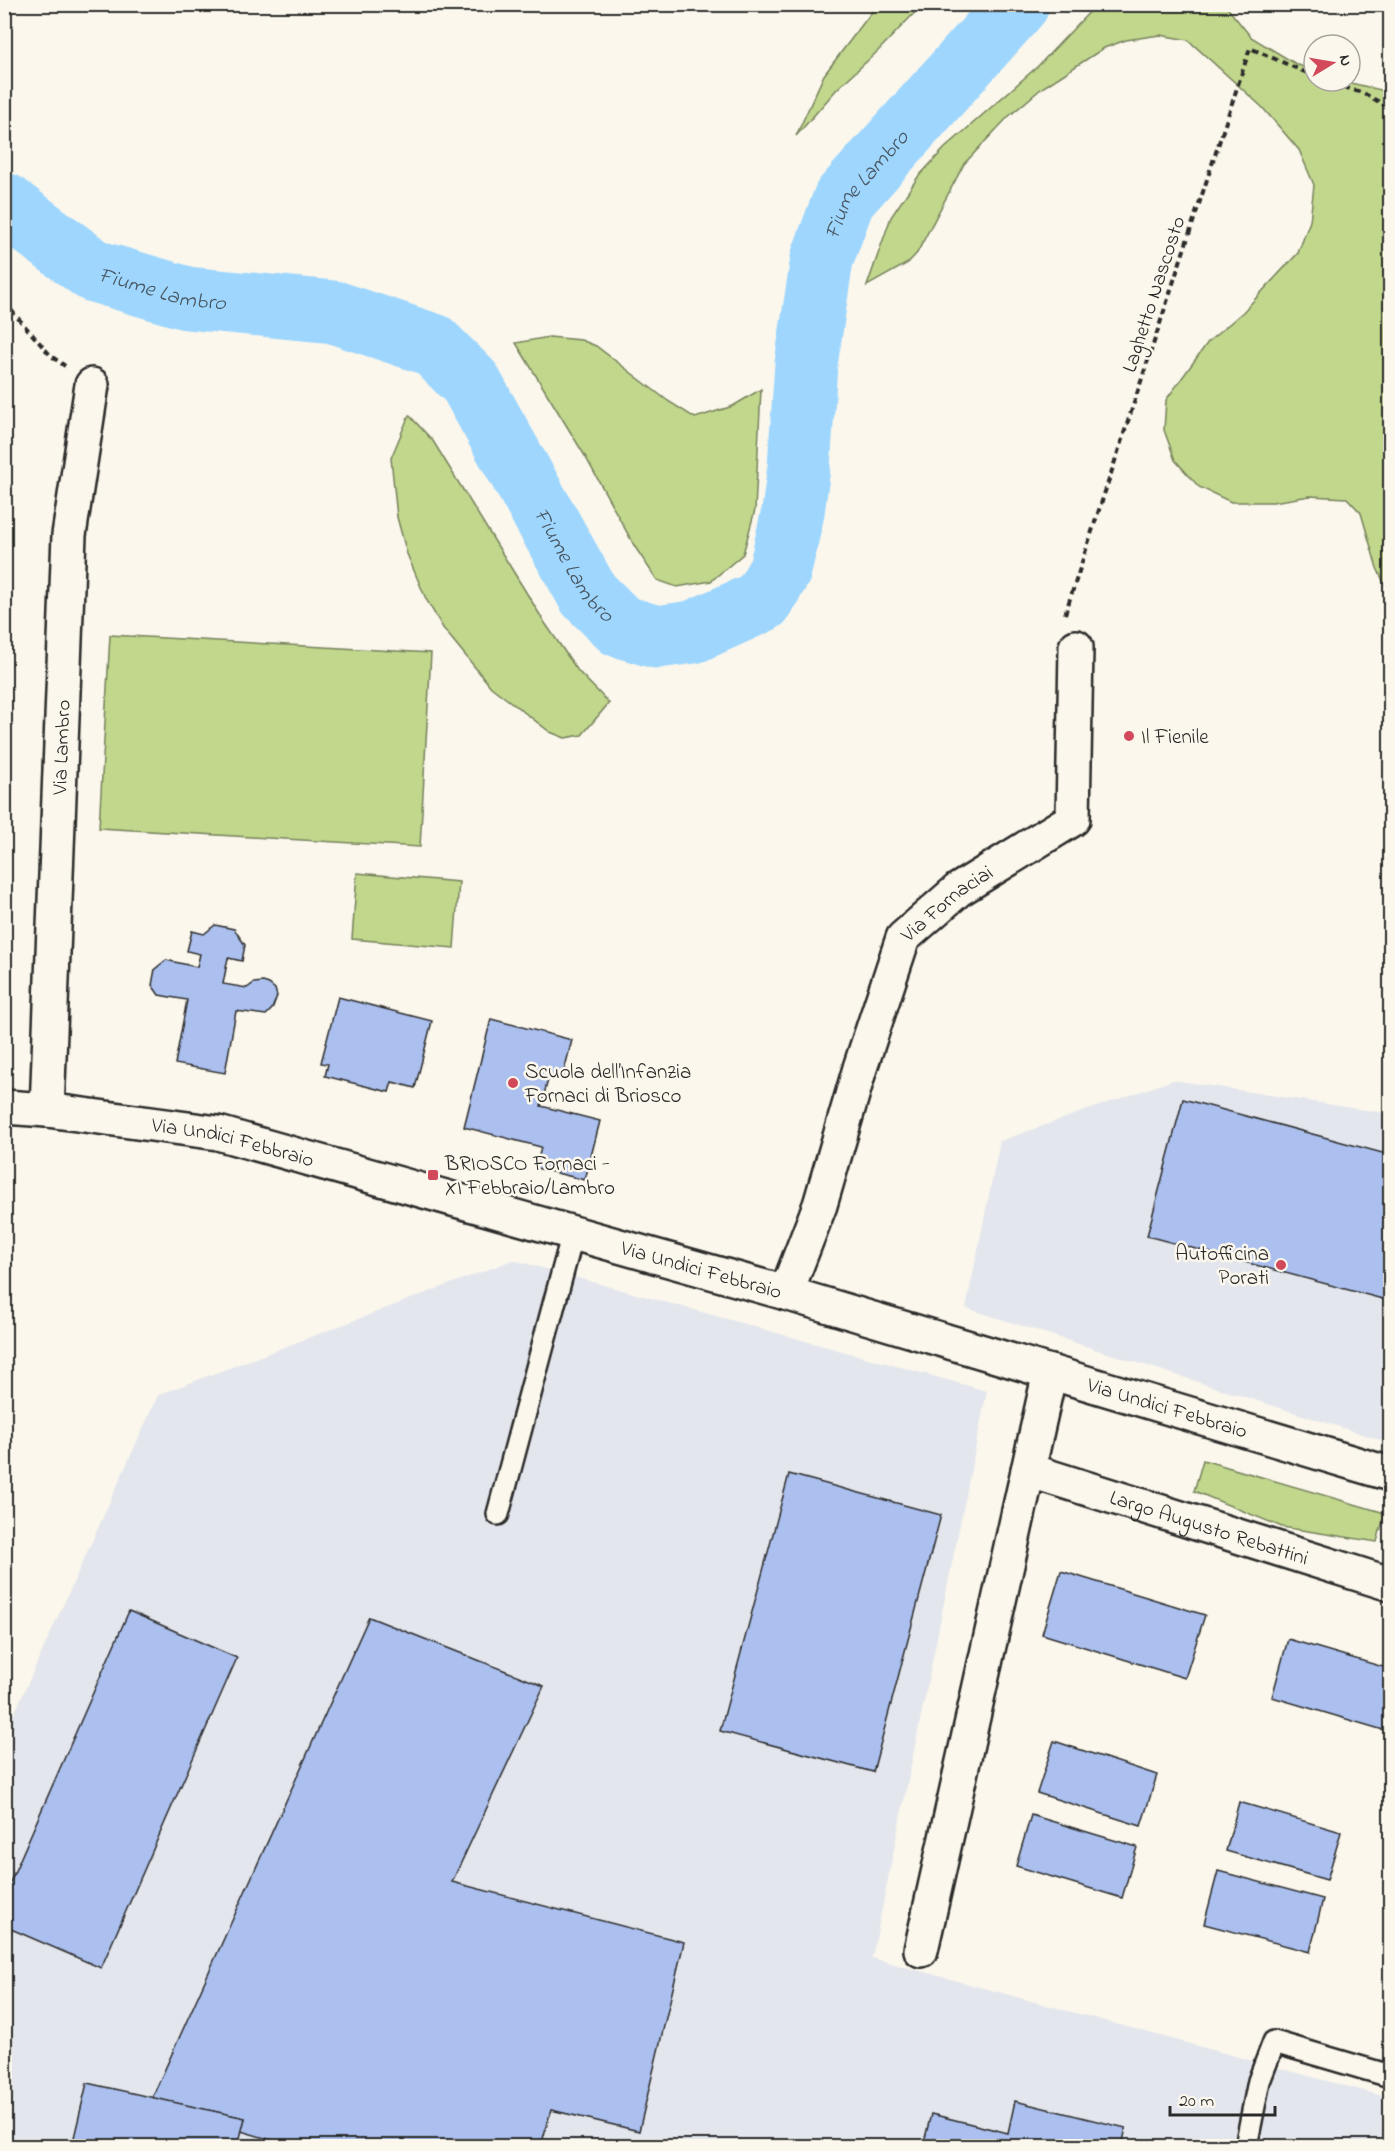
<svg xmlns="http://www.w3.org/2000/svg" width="1395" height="2151" font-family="'Indie Flower',sans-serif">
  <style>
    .built { fill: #e3e6ed }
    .green { fill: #c1d78c; stroke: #76815c; stroke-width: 1.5 }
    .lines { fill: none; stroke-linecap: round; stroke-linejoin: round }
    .river { stroke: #9ed6fe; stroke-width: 63 }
    .building { fill: #abc0ef; stroke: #2b2b2b; stroke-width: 1.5 }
    .lane-casing { stroke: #2b2b2b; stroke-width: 26 }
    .street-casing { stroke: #2b2b2b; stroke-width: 38 }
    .secondary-casing { stroke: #2b2b2b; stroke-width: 38 }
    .path { stroke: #2b2b2b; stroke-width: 4; stroke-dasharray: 6 4.5; stroke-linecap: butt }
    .lane { stroke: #fbf7ec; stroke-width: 21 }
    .street { stroke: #fbf7ec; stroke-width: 33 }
    .secondary { stroke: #fbf7ec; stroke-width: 33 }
    .poi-dot { fill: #d1495b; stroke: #fbf7ec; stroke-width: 2 }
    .labels { text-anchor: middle; stroke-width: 5; stroke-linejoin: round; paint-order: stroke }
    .street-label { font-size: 21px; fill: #2b2b2b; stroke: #fbf7ec }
    .poi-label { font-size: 21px; fill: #2b2b2b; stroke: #fbf7ec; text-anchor: start }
    .water-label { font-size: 22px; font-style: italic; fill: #485660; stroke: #fbf7ec }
  </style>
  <rect width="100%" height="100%" fill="#fbf7ec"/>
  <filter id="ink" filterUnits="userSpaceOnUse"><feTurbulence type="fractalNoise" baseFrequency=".0167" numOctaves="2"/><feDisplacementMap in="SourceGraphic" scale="12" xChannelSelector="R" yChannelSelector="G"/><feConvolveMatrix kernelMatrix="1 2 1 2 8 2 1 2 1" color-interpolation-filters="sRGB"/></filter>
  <g filter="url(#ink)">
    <g class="built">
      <path d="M1173 1080 1390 1114V1443L966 1308 1000 1141Z"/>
      <path d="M513 1260 987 1391 872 1958 1390 2098V2146H5V1734L158 1395Z"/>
    </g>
    <g class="green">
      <path d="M877 5H922L878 51 837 89 796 136 824 75Z"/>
      <path d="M1096 5H1225L1251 37 1296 64 1314 71V81H1342L1390 92V596L1377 568 1361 513 1347 498 1310 496 1273 502H1231L1199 487 1175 460 1164 430 1166 400 1208 342 1243 312 1298 253 1310 221 1314 185 1299 150 1262 107 1188 40 1160 35 1126 40 1104 48 1042 88 1008 117 964 164 917 253 908 263 867 286 891 217 918 177 945 148 1038 66Z"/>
      <path d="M549 337 581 340 596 346 668 401 695 418 733 406 761 389 755 510 743 554 711 581 677 587 657 580 635 547 585 456 516 343Z"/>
      <path d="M409 415 433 441 545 623 578 671 609 703 582 735 565 738 550 732 491 687 443 628 426 599 407 554 397 517 391 458Z"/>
      <path d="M110 635 431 653 420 847 99 828Z"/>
      <path d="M357 873 459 882 454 948 352 939Z"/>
      <path d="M1203 1460 1385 1513 1377 1542 1282 1527 1194 1491Z"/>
    </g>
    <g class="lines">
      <path class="river" id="s1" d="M4 204 94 271 187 298 334 312 433 345 470 382 588 594 620 626 657 637 693 632 762 601 780 570 793 512 799 467 806 364 822 259 844 199 1018 4"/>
    </g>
    <g class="building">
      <path d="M215 925 234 929 245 945 242 961 228 958 223 984 247 988 254 983 263 982 269 984 275 989 277 996 272 1009 266 1015 236 1011 225 1073 175 1064 187 1000 159 995 152 985 155 969 166 960 197 967 200 954 187 951 192 931 204 934Z"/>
      <path d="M338 997 432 1021 415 1088 392 1082 389 1092 325 1076 328 1064 321 1063Z"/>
      <path d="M491 1019 572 1040 562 1079 549 1076 541 1106 600 1121 585 1180 536 1168 541 1147 464 1127Z"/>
      <path d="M1183 1099 1390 1155V1301L1147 1236Z"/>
      <path d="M789 1474 941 1515 873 1772 720 1731Z"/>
      <path d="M1061 1571 1205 1615 1185 1678 1042 1634Z"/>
      <path d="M129 1611 237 1658 101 1968 4 1926V1896Z"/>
      <path d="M369 1617 544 1686 452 1882 684 1942 639 2131 551 2110 541 2146H292L241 2131 245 2118 152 2098Z"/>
      <path d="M1288 1639 1390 1669V1732L1272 1697Z"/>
      <path d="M1054 1741 1157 1775 1141 1826 1037 1793Z"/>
      <path d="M1239 1802 1341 1832 1327 1880 1226 1851Z"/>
      <path d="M1031 1815 1137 1847 1122 1898 1016 1866Z"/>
      <path d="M1218 1871 1323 1899 1310 1952 1204 1924Z"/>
      <path d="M87 2083 245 2118 238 2146H72Z"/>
      <path d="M1015 2101 1126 2128 1122 2146H923L931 2114 1008 2133Z"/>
    </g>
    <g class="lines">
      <g class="lane-casing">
        <g id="lane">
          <path d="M498 1514 573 1233"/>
          <path d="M1246 2146 1259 2081 1274 2042 1390 2076"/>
        </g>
      </g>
      <g class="street-casing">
        <g id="street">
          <path id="s2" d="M47 1110 69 535 92 385"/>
          <path id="s3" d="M786 1293 820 1205 860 1068 903 938 958 890 1073 819 1076 647"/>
          <path id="s4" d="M1028 1470 1390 1584"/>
          <path d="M921 1950 1050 1372"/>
        </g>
      </g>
      <g class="secondary-casing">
        <g id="secondary">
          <path id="s5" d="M4 1107 47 1110 218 1133 786 1293 1390 1474"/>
        </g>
      </g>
      <g class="path">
        <path d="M1324 81 1363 93 1390 108"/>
        <path d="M4 302 51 356 65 366"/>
        <path d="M1065 614 1250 48 1314 76"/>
      </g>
      <use href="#lane" class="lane"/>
      <use href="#street" class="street"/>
      <use href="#secondary" class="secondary"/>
    </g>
  </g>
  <g class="poi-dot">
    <circle cx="1129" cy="736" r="6"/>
    <circle cx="513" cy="1083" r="6"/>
    <rect x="427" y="1169" width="12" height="12" rx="3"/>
    <circle cx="1281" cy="1265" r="6"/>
  </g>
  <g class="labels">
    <g class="street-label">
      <text transform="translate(1153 294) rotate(-72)" y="7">Laghetto Nascosto</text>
      <text dy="7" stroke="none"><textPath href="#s2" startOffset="363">Via Lambro</textPath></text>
      <text dy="7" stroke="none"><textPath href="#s3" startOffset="430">Via Fornaciai</textPath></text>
      <text dy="7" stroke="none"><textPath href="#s5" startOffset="232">Via Undici Febbraio</textPath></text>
      <text dy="7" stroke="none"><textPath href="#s5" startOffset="718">Via Undici Febbraio</textPath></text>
      <text dy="7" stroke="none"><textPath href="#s5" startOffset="1204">Via Undici Febbraio</textPath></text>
      <text dy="7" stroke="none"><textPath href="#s4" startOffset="190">Largo Augusto Rebattini</textPath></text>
    </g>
    <g class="poi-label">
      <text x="1141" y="743">Il Fienile</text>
      <text x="525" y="1078">Scuola dell’Infanzia<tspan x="525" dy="24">Fornaci di Briosco</tspan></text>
      <text x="445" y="1170">BRIOSCO Fornaci -<tspan x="445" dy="24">XI Febbraio/Lambro</tspan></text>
      <text x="1269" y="1260" text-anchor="end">Autofficina<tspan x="1269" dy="24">Porati</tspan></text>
    </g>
    <g class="water-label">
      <text dy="8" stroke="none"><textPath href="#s1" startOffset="1390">Fiume Lambro</textPath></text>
      <text dy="8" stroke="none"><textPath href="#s1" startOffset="183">Fiume Lambro</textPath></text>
      <text dy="8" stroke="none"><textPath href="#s1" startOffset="724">Fiume Lambro</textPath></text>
    </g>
  </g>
  <rect width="1395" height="2151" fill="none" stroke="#fbf7ec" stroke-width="24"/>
  <rect x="12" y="12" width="1371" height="2127" fill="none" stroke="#2b2b2b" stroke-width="2" filter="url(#ink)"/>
  <g transform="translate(1332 63) rotate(79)"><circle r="28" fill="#fbf7ec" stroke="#a8a59f" stroke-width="1.5"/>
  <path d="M0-4.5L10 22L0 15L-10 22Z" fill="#d1495b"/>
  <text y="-9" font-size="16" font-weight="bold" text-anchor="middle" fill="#2b2b2b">N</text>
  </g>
  <path d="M1170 2106v9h105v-9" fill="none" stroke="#2b2b2b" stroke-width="3"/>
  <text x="1179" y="2106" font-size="18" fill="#2b2b2b" stroke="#fbf7ec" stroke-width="4.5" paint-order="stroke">20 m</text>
</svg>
